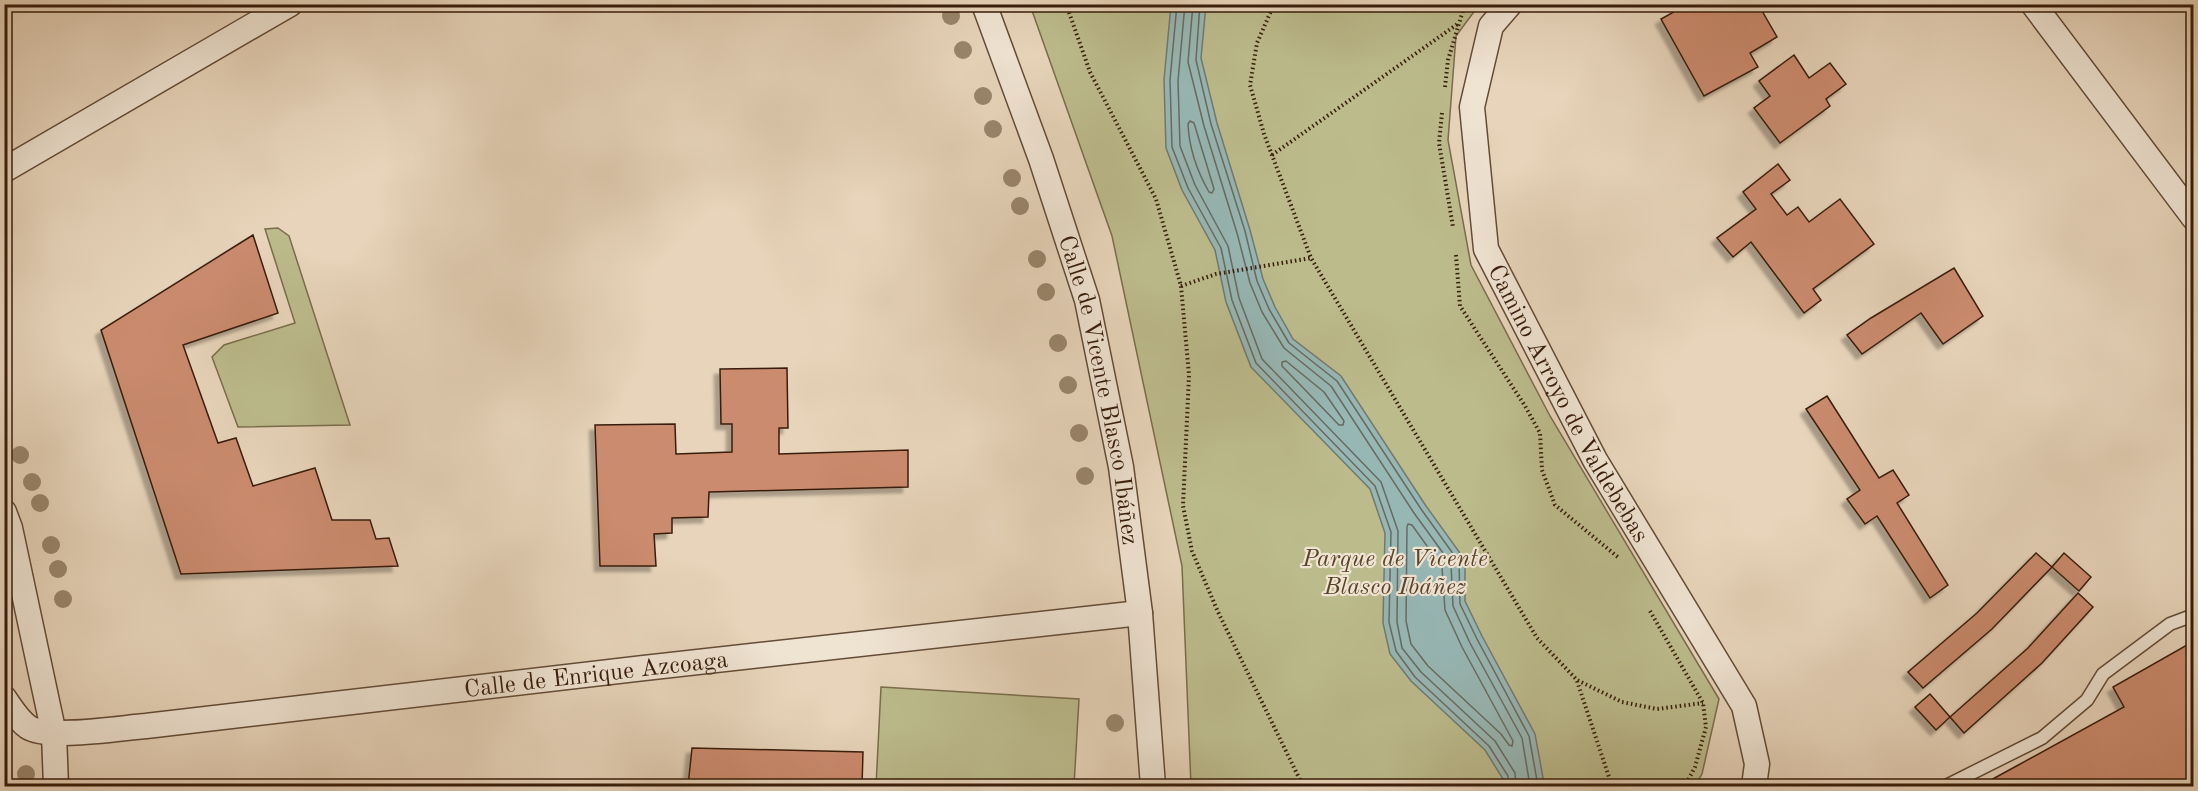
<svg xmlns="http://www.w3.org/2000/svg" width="2198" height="791" font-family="'Old Standard TT',serif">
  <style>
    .green { fill: #bcbb8c; stroke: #7a6c4c; stroke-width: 1.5 }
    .water { fill: #97b7b5; stroke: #717971; stroke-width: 1.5 }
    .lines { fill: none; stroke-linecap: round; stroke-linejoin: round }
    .shore { stroke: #686a60; stroke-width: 1.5 }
    .building { fill: #cb8b6e; stroke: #391d0b; stroke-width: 1.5; filter: url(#shadow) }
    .service-casing { stroke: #644b37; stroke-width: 15 }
    .minor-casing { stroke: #644b37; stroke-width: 27 }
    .path { stroke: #391d0b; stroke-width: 4; stroke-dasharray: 1.5 3; stroke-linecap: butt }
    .service { stroke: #efe3d2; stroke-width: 12 }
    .minor { stroke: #efe3d2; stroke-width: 24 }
    .tree { fill: #99856b }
    .labels { text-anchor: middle; stroke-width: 4.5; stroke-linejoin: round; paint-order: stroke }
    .street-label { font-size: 24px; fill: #391d0b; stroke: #efe3d2 }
    .park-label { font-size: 24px; font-style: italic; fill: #5a442b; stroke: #efe3d2 }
  </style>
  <defs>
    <filter id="shadow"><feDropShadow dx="-5.5" dy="5.5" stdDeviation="1.5" flood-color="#0004"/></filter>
  </defs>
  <rect width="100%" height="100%" fill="#e7d4ba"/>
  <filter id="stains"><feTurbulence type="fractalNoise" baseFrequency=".00333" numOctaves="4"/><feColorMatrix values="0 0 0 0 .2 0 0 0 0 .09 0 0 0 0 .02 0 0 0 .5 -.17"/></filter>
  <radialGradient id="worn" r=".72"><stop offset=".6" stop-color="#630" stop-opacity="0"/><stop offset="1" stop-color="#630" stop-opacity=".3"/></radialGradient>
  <g class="green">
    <path d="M1030 5H1479L1456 36 1448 140 1471 265 1550 416 1719 699 1702 774 1695 786H1191L1182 566 1112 236Z"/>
    <path d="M278 228 289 236 350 425 238 427 212 357 224 345 295 323 265 229Z"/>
    <path d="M881 687 1079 699 1074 786H876Z"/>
  </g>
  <path class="water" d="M1171 5H1206L1201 58 1217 123 1250 230 1263 279 1275 307 1293 339 1341 376 1426 506 1465 560V601L1482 636 1535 734 1544 783 1543 786H1502L1503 779 1485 750 1411 681 1390 654 1383 623 1385 533 1370 489 1251 367 1226 302 1215 250 1182 190 1166 148 1164 80Z"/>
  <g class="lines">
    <g class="shore">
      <path d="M1177 4 1170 80 1172 147 1188 188 1221 248 1232 300 1256 363 1375 486 1391 532 1389 622 1396 651 1415 677 1489 746 1508 776V786"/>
      <path d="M1185 4 1178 81 1180 146 1195 185 1228 246 1239 298 1262 359 1381 482 1398 531 1397 622 1402 648 1421 672 1495 741 1515 773 1516 786"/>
      <path d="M1193 4 1188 62 1204 126 1237 233 1250 283 1262 312 1284 348 1331 386 1414 513 1451 564 1453 606 1470 643 1522 738 1530 786"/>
      <path d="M1200 4 1196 60 1211 124 1245 231 1257 281 1269 309 1289 343 1337 381 1421 509 1459 562 1460 604 1477 639 1529 736 1538 786"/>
      <path d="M1190 121 1194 123 1214 189 1212 193 1209 192C1197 171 1189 148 1188 124Z"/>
      <path d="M1286 361 1324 392 1344 421 1343 425H1339L1282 366V362Z"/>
      <path d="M1408 524 1412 525 1442 567 1445 610 1462 647 1513 741 1512 746 1509 745 1501 734 1428 666 1411 644 1406 621 1407 527Z"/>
    </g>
  </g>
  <g class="building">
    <path d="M1688 4H1758L1777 37 1750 53 1758 67 1704 96 1661 19Z"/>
    <path d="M1794 55 1809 78 1830 63 1846 84 1826 99 1830 106 1780 143 1754 108 1770 96 1759 81Z"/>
    <path d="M1778 164 1790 180 1771 194 1787 215 1798 207 1809 222 1840 199 1874 244 1813 289 1821 300 1804 313 1751 242 1733 257 1717 238 1756 209 1743 192Z"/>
    <path d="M253 235 278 313 183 345 218 443 236 438 253 486 315 468 332 520H370L376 539 389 538 398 566 181 574 101 330Z"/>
    <path d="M1954 268 1983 316 1943 344 1921 313 1862 354 1847 335 1871 318Z"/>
    <path d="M787 368 788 428H779V454L908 450V487L709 492 708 517 672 518V533L654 534 656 566H600L595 425 675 424 676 454 732 452V424H721L720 369Z"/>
    <path d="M1827 396 1879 478 1893 470 1909 495 1897 503 1948 585 1930 598 1877 516 1865 524 1847 499 1860 490 1806 409Z"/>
    <path d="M2036 553 2052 567 1992 629 1923 688 1908 672 1977 613Z"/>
    <path d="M2064 553 2091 577 2079 591 2052 567Z"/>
    <path d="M2078 593 2093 607 2042 663 1964 733 1950 717 2028 648Z"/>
    <path d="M2194 641V786H1980L2124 707 2113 687Z"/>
    <path d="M1930 694 1950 717 1936 730 1915 707Z"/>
    <path d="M692 748 863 752 862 786H688Z"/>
  </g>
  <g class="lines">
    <g class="service-casing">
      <path id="service" d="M1946 786 2042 738 2087 700 2103 674 2170 624 2194 615"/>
    </g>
    <g class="minor-casing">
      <g id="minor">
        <path id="s1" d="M984 4 1041 159 1087 300 1121 467 1140 613 1153 786"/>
        <path id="s2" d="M1510 4 1491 26 1472 107 1486 249 1595 460 1744 706 1757 764 1754 786"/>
        <path d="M2033 4 2194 218"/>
        <path d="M4 170 290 4"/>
        <path d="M4 512 10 528 54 734 56 786"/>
        <path id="s3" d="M4 698C11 708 18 720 28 727 48 740 120 728 146 726L644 668 1140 613"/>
      </g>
    </g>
    <g class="path">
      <path d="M1066 4 1090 72 1156 199 1181 286 1189 375 1183 506 1192 551 1218 612 1303 786"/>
      <path d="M1274 4 1257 43 1250 85 1264 134 1311 258 1537 638 1577 680 1622 702 1657 709 1703 703"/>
      <path d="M1445 87 1448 60 1465 4"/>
      <path d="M1442 113 1439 143 1453 227"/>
      <path d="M1272 155 1459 23"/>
      <path d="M1456 255 1460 306 1525 406 1540 433 1542 470 1555 505 1619 558"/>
      <path d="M1181 286 1216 274 1311 258"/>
      <path d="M1650 611 1703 703 1706 727 1695 767 1685 786"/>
      <path d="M1577 681 1612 786"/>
    </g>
    <use href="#service" class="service"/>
    <use href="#minor" class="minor"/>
  </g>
  <g class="tree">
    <circle cx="951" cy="16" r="9"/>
    <circle cx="963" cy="50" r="9"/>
    <circle cx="983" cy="96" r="9"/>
    <circle cx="993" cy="129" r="9"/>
    <circle cx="1012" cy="178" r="9"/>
    <circle cx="1020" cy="206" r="9"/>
    <circle cx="1037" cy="259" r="9"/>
    <circle cx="1046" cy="292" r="9"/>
    <circle cx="1058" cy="343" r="9"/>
    <circle cx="1068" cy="385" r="9"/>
    <circle cx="1079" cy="433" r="9"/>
    <circle cx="20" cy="455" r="9"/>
    <circle cx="1085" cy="476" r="9"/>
    <circle cx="32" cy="482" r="9"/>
    <circle cx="40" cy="503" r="9"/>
    <circle cx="51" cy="545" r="9"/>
    <circle cx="58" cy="569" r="9"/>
    <circle cx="63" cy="599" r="9"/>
    <circle cx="1115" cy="723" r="9"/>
    <circle cx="26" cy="774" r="9"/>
  </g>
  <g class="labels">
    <g class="street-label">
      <text dy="8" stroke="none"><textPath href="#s1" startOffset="404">Calle de Vicente Blasco Ibáñez</textPath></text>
      <text dy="8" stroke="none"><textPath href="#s2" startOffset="430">Camino Arroyo de Valdebebas</textPath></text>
      <text dy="8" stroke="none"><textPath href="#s3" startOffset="610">Calle de Enrique Azcoaga</textPath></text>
    </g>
    <g class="park-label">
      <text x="1395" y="566">Parque de Vicente<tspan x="1395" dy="28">Blasco Ibáñez</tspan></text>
    </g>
  </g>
  <rect width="2198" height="791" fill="none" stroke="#e7d4ba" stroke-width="24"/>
  <rect x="6" y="6" width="2186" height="779" fill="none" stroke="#391d0b" stroke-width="3"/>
  <rect x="12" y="12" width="2174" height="767" fill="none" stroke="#391d0b" stroke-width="1.5"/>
  <rect width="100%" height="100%" filter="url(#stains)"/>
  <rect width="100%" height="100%" fill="url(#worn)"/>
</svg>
